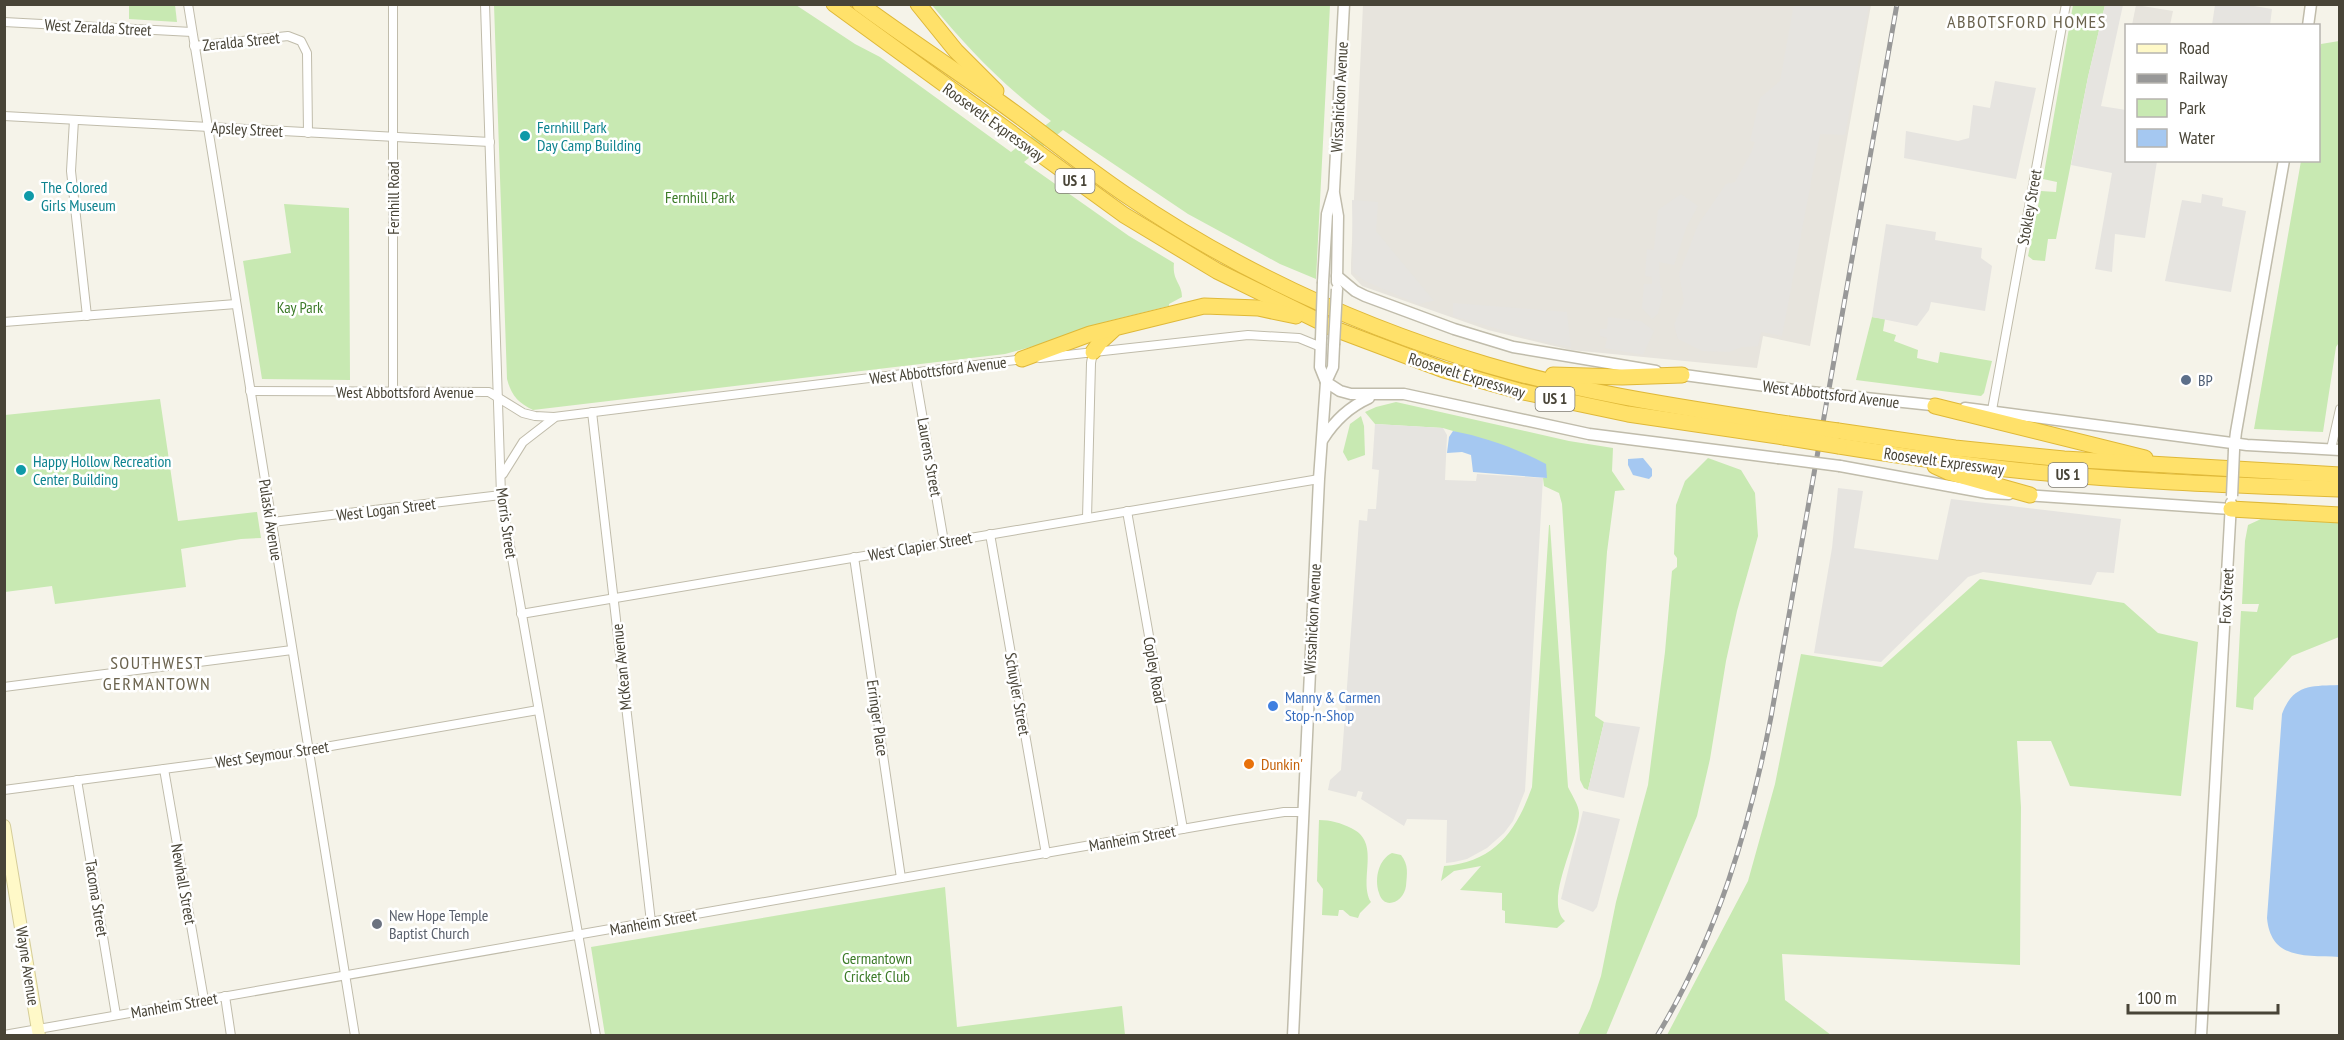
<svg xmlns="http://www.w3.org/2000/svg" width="2344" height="1040" font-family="'PT Sans Narrow',sans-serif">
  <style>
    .industrial { fill: #e7e4dd }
    .green { fill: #c8e9b2 }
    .parking { fill: #e6e4e0 }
    .water { fill: #a5c8f1 }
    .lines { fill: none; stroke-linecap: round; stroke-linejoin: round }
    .minor-casing { stroke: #c0bcab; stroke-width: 10 }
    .tertiary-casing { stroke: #c0bcab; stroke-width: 13 }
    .secondary-casing { stroke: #d5cd99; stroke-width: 14 }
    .motorway-casing { stroke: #dfb838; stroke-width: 17 }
    .minor { stroke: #fff; stroke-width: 8 }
    .tertiary { stroke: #fff; stroke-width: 10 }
    .secondary { stroke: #fff9c8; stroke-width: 12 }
    .motorway { stroke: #ffe16a; stroke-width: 15 }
    .rail-casing { stroke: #989898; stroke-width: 5 }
    .rail { stroke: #fff; stroke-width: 3; stroke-dasharray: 9; stroke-linecap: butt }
    .tertiary-bridge-casing { stroke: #c0bcab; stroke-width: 13; stroke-linecap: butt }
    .motorway-bridge-casing { stroke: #dfb838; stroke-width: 17; stroke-linecap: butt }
    .tertiary-bridge { stroke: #fff; stroke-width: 10 }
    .motorway-bridge { stroke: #ffe16a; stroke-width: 15 }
    .culture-dot { fill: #0f9aa8; stroke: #fff; stroke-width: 2 }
    .service-dot { fill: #5c6f8a; stroke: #fff; stroke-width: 2 }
    .shop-dot { fill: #3f7fe0; stroke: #fff; stroke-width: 2 }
    .food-dot { fill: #e8710a; stroke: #fff; stroke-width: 2 }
    .worship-dot { fill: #6b7280; stroke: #fff; stroke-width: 2 }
    .labels { text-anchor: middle; stroke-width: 5; stroke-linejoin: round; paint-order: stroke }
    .shield { fill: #fff; stroke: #7f7c73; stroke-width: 1.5 }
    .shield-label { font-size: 15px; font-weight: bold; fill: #484437 }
    .street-label { font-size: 16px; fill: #484437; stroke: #fff }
    .culture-label { font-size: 16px; fill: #0d838f; stroke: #fff; text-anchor: start }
    .park-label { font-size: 16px; fill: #3d7b29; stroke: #fff }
    .service-label { font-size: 16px; fill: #4e5e75; stroke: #fff; text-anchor: start }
    .shop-label { font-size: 16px; fill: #366cbe; stroke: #fff; text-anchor: start }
    .food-label { font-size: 16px; fill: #c56008; stroke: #fff; text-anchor: start }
    .worship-label { font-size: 16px; fill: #5b616d; stroke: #fff; text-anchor: start }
    .neighbourhood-label { font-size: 18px; letter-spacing: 1.5px; fill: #6b634e; stroke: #fff }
  </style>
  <rect width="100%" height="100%" fill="#f5f3e9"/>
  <g class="industrial">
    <path d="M1363 5H1871L1810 346 1763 336 1757 368 1571 350 1488 330 1362 286 1351 274V263Z"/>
    <path d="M2136 5 2173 11 2170 25H2132Z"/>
  </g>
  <g class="green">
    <path d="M129 5H175L177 22 129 19Z"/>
    <path d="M494 5H796L855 44 880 57 1011 152 1051 121C1006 88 967 48 932 5H1330L1316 279 1280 264 1188 214 1063 130 1024 162 1129 236 1174 263C1172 281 1182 283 1182 297L1169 304V306L1105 322 1080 330 1068 337 1005 354 533 410C518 403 511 395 507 379Z"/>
    <path d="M2073 5H2105L2088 77 2056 239H2048L2045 261 2033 260 2028 256 2041 191 2056 192 2057 182 2043 179Z"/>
    <path d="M2339 41 2340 341 2336 347 2323 432 2254 429 2301 161 2318 160V58L2321 44Z"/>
    <path d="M284 204 349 208 350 380 262 379 243 261 291 253Z"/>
    <path d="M1872 317 1885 319 1883 331 1896 335 1894 341 1918 350 1917 358 1938 363 1940 352 1992 361 1984 393 1981 396 1856 380Z"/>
    <path d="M160 399 178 521 257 512 261 538 241 539 181 549 186 587 55 604 52 586 5 592V415Z"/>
    <path d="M1396 402 1569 441 1613 448 1612 471 1625 490 1615 491 1607 552 1595 716 1604 722 1588 790 1584 788 1580 780 1562 504 1559 493 1544 486 1543 478 1547 477 1453 431 1443 428 1375 424 1365 412 1376 407Z"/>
    <path d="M1361 416 1364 426 1365 455 1348 461 1343 452 1350 424Z"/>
    <path d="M1708 458 1741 470 1755 493 1758 536 1737 611 1726 661 1710 759 1697 816 1606 1035H1578L1590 1009 1601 976 1616 902 1648 785 1665 652 1672 571 1677 567V558L1674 554 1676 505 1685 481Z"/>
    <path d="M2261 519 2339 521V637L2292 656 2254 698 2253 710 2236 707 2241 611 2257 612 2259 604H2242L2245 541 2248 525Z"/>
    <path d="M1549 525H1550L1568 787C1572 795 1579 806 1579 813 1579 840 1543 901 1565 921L1557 928 1505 923V911L1502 910V893L1460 890 1481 866 1454 871 1441 881 1444 866C1494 862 1516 832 1532 787Z"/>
    <path d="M1980 579 2124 603 2158 633 2198 642 2181 796 2070 786 2051 741H2017L2021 807 2020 965 1782 954 1785 1000 1831 1035H1667L1748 881 1775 784 1801 654 1882 667Z"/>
    <path d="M1319 820C1331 820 1341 823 1351 828 1382 842 1358 880 1371 902L1360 913 1358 918 1350 916 1343 910H1339L1338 916 1322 915 1323 889 1317 881Z"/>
    <path d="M1392 853 1401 855C1409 865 1407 874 1406 886 1404 902 1384 911 1379 893 1374 878 1379 859 1392 853Z"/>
    <path d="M945 887 957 1027 1122 1006 1125 1035H605L591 947Z"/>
  </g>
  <g class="parking">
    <path d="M1794 4 1869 5 1845 135 1820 134 1782 336 1761 332 1758 346 1742 347 1729 352 1702 351 1678 339 1674 325 1684 301 1679 274 1698 225 1726 184 1735 182 1752 151 1755 142 1750 141 1760 98 1780 81Z"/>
    <path d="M2105 5H2123L2101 106 2126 110V160L2157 161 2145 238 2115 234 2112 272 2095 269 2112 173 2071 165 2088 77Z"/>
    <path d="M2215 5H2248L2272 9 2270 25H2212Z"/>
    <path d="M1995 81 2036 88 2016 179 1904 158 1906 131 1958 141 1969 138 1973 105 1990 108Z"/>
    <path d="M1681 194 1698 206 1687 226 1674 265 1659 262 1660 285 1663 292 1658 314 1652 319 1642 308 1644 284H1652V277L1645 276 1647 249 1654 250 1658 210Z"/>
    <path d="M2202 194 2223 198 2222 206 2246 211 2231 292 2165 281 2182 200 2201 203Z"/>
    <path d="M1352 200 1378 202 1376 231 1434 301 1418 304 1365 281 1353 272Z"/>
    <path d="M1886 224 1936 232 1935 240 1982 248 1981 258 1992 266 1985 311 1931 302 1929 310 1917 326 1872 317Z"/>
    <path d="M1453 303 1567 312 1571 347 1536 340 1453 316Z"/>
    <path d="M1608 317 1641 321 1654 331 1643 355 1605 348 1607 338 1600 336V329H1607Z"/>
    <path d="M1375 424 1443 428 1447 435 1445 480 1476 481 1477 474 1543 478 1525 791 1513 821 1504 833 1487 848 1467 859 1454 862 1446 863 1447 820 1407 819 1404 826 1361 799 1363 792 1358 791 1356 797 1328 790 1330 780 1341 770 1359 520 1367 521 1368 509H1376L1379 470 1372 469Z"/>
    <path d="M1838 488 1863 491 1854 548 1938 560 1951 499 2121 519 2114 573 2097 572 2091 585 1983 572 1968 577 1881 662 1814 653 1832 548Z"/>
    <path d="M1604 722 1640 727 1624 798 1588 790Z"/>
    <path d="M1583 811 1620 819 1597 907 1593 912 1561 899Z"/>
  </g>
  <g class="water">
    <path d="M1453 431C1485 437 1518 449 1546 464L1547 478 1473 472 1471 455 1462 452 1447 453 1449 437Z"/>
    <path d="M1643 458 1652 469V476L1649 479 1633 475 1628 465V459Z"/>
    <path d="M2339 685V957C2307 955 2271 961 2267 918L2282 714C2293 684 2312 686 2339 685Z"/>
  </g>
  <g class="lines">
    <g class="minor-casing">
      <g id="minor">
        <path d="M188 4 355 1036"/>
        <path d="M393 4V392"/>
        <path d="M485 4 501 495 596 1036"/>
        <path d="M4 22 192 32"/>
        <path d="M194 46 288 36 301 41 307 53 308 133"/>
        <path d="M4 116 490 142"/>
        <path d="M74 120 71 171 87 316"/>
        <path d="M4 322 236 304"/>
        <path d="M1040 358 1248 335 1299 338 1321 347"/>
        <path d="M915 373 944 542"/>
        <path d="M250 391 489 392 523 413 535 416 554 417 1024 359"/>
        <path d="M1992 410 2066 4"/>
        <path d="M592 412 651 922"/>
        <path d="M2331 449 2340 409"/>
        <path d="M503 474 523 442 554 418"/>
        <path d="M1127 511 1183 829"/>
        <path d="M1087 518 1091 363 1093 352"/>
        <path d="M272 522 501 495"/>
        <path d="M990 534 1046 854"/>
        <path d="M854 557 901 878"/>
        <path d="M521 614 1319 479"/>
        <path d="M4 687 292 650"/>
        <path d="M164 769 204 1000"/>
        <path d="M77 780 116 1015"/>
        <path d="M4 790 308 750 538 710"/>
        <path d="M225 996 231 1036"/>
        <path d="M4 1035 1234 820 1284 812H1302"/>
      </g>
    </g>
    <g class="tertiary-casing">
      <g id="tertiary">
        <path d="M2308 26 2311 4"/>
        <path d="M1334 193 1338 216 1337 282"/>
        <path d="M1337 276 1355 291 1365 296 1454 329 1513 347 1656 371"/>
        <path d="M1323 282 1327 214 1334 190 1344 4"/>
        <path d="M1321 339 1320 367 1326 382"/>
        <path d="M1677 374 1802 391"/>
        <path d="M1326 382 1340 391 1351 394H1404L1589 434 1778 458"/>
        <path d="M1837 395 1941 406"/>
        <path d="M1965 408 2247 445 2340 450"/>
        <path d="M1323 439C1335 420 1349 407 1369 398"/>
        <path d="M2234 449 2236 432 2284 160"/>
        <path d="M1840 466 1987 493 2009 494"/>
        <path d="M2025 495 2231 509"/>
        <path d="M1293 1036 1319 479 1326 382 1333 367 1334 345"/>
        <path d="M2201 1036 2231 503"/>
      </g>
    </g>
    <g class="secondary-casing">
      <path id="secondary" d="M4 826 39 1036"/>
    </g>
    <g class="motorway-casing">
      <g id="motorway">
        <path d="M834 4 1124 215 1217 271 1335 329 1444 370 1519 391 1628 414 1784 437"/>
        <path d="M860 4C906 38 954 69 1001 103 1043 133 1083 166 1126 195 1236 270 1360 327 1487 365 1586 394 1687 408 1788 424"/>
        <path d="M918 4 956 51 996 91"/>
        <path d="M1093 352 1100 342 1113 330"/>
        <path d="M1022 359 1090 334 1204 306 1258 308 1296 316"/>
        <path d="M1553 375 1622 377 1682 375"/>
        <path d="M1935 406 2145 458"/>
        <path d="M1838 431 1955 448 2064 459 2340 475"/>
        <path d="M1839 446C1895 455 1950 463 2006 469 2117 481 2229 485 2340 489"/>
        <path d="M1935 466 1948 472 2030 495"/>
        <path d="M2231 509 2340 515"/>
      </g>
    </g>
    <use href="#minor" class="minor"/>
    <use href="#tertiary" class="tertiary"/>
    <use href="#secondary" class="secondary"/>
    <use href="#motorway" class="motorway"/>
    <g class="rail-casing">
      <path id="rail" d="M1657 1036C1717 937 1749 829 1771 717L1897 4"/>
    </g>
    <use href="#rail" class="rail"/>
    <g class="tertiary-bridge-casing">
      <g id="tertiary-bridge">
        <path d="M1321 339 1323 282"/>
        <path d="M1334 345 1337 289"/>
        <path d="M1802 391 1837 395"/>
        <path d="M1778 458 1840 466"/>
        <path d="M2232 496 2234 450"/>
      </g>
    </g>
    <g class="motorway-bridge-casing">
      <g id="motorway-bridge">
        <path d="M1788 424 1838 431"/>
        <path d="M1784 437 1839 446"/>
      </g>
    </g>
    <use href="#tertiary-bridge" class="tertiary-bridge"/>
    <use href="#motorway-bridge" class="motorway-bridge"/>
  </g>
  <g class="culture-dot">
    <circle cx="525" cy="136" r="6"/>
    <circle cx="29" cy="196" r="6"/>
    <circle cx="21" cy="470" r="6"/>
  </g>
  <circle class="service-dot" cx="2186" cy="380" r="6"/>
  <circle class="shop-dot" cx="1273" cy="706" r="6"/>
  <circle class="food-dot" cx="1249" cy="764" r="6"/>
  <circle class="worship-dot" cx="377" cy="924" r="6"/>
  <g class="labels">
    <g class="shield">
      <rect x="1055.5" y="169" width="39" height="24" rx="4.5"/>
      <rect x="1535.5" y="387" width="39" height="24" rx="4.5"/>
      <rect x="2048.5" y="463" width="39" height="24" rx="4.5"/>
    </g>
    <g class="shield-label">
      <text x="1075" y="186">US 1</text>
      <text x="1555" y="404">US 1</text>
      <text x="2068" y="480">US 1</text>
    </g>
    <g class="street-label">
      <text transform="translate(98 27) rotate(3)" y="6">West Zeralda Street</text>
      <text transform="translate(241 41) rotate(-6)" y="6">Zeralda Street</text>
      <text transform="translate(1339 97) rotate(-87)" y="6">Wissahickon Avenue</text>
      <text transform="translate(994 122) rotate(36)" y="6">Roosevelt Expressway</text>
      <text transform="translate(247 129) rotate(3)" y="6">Apsley Street</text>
      <text transform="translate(393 198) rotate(-90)" y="6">Fernhill Road</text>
      <text transform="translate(2029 207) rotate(-80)" y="6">Stokley Street</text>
      <text transform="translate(938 370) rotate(-7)" y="6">West Abbottsford Avenue</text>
      <text transform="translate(1467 375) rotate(17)" y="6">Roosevelt Expressway</text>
      <text x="405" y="398">West Abbottsford Avenue</text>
      <text transform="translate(1831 394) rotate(7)" y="6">West Abbottsford Avenue</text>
      <text transform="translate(930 457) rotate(80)" y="6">Laurens Street</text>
      <text transform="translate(1944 461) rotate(8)" y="6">Roosevelt Expressway</text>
      <text transform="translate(386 509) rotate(-7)" y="6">West Logan Street</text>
      <text transform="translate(271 520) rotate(81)" y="6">Pulaski Avenue</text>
      <text transform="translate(507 523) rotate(82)" y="6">Morris Street</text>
      <text transform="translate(920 546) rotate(-10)" y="6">West Clapier Street</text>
      <text transform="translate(2226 596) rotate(-87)" y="6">Fox Street</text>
      <text transform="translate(1312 619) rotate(-87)" y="6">Wissahickon Avenue</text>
      <text transform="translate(621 667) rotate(-96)" y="6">McKean Avenue</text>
      <text transform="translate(1155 670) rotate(80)" y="6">Copley Road</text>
      <text transform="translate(1018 694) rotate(80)" y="6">Schuyler Street</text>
      <text transform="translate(878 718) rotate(82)" y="6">Erringer Place</text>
      <text transform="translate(272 754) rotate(-8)" y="6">West Seymour Street</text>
      <text transform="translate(1132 838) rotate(-10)" y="6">Manheim Street</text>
      <text transform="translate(184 884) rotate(80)" y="6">Newhall Street</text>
      <text transform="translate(97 898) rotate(81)" y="6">Tacoma Street</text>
      <text transform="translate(653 922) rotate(-10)" y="6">Manheim Street</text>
      <text transform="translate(28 966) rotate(81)" y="6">Wayne Avenue</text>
      <text transform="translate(174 1005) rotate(-10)" y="6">Manheim Street</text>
    </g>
    <g class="culture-label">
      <text x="537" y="133">Fernhill Park<tspan x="537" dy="18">Day Camp Building</tspan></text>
      <text x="41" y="193">The Colored<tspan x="41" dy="18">Girls Museum</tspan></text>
      <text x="33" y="467">Happy Hollow Recreation<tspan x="33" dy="18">Center Building</tspan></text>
    </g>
    <g class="park-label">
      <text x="700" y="203">Fernhill Park</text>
      <text x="300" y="313">Kay Park</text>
      <text x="877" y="964">Germantown<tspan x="877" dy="18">Cricket Club</tspan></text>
    </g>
    <g class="service-label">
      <text x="2198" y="386">BP</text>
    </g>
    <g class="shop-label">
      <text x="1285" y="703">Manny &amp; Carmen<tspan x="1285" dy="18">Stop-n-Shop</tspan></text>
    </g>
    <g class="food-label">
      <text x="1261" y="770">Dunkin'</text>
    </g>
    <g class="worship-label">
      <text x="389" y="921">New Hope Temple<tspan x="389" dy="18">Baptist Church</tspan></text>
    </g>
    <g class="neighbourhood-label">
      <text x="2027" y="28">ABBOTSFORD HOMES</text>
      <text x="157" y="669">SOUTHWEST<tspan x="157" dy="21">GERMANTOWN</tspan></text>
    </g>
  </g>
  <rect width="2344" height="1040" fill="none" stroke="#484437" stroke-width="12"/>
  <rect x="2125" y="24" width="195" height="138" fill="#ffffff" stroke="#b6b4af" stroke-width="1.5"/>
  <rect x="2137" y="44" width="30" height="9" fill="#fff9c8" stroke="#b6b4af" stroke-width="1.5"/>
  <text x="2179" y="54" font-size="18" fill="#484437">Road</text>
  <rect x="2137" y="74" width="30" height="9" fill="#989898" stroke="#b6b4af" stroke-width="1.5"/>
  <text x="2179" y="84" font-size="18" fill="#484437">Railway</text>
  <rect x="2137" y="99" width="30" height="18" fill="#c8e9b2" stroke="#b6b4af" stroke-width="1.5"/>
  <text x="2179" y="114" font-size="18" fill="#484437">Park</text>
  <rect x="2137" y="129" width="30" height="18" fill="#a5c8f1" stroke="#b6b4af" stroke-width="1.5"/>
  <text x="2179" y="144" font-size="18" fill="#484437">Water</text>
  <path d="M2128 1004v9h150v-9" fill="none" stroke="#484437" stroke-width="3"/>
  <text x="2137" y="1004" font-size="18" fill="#484437" stroke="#ffffff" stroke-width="4.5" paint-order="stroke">100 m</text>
</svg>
